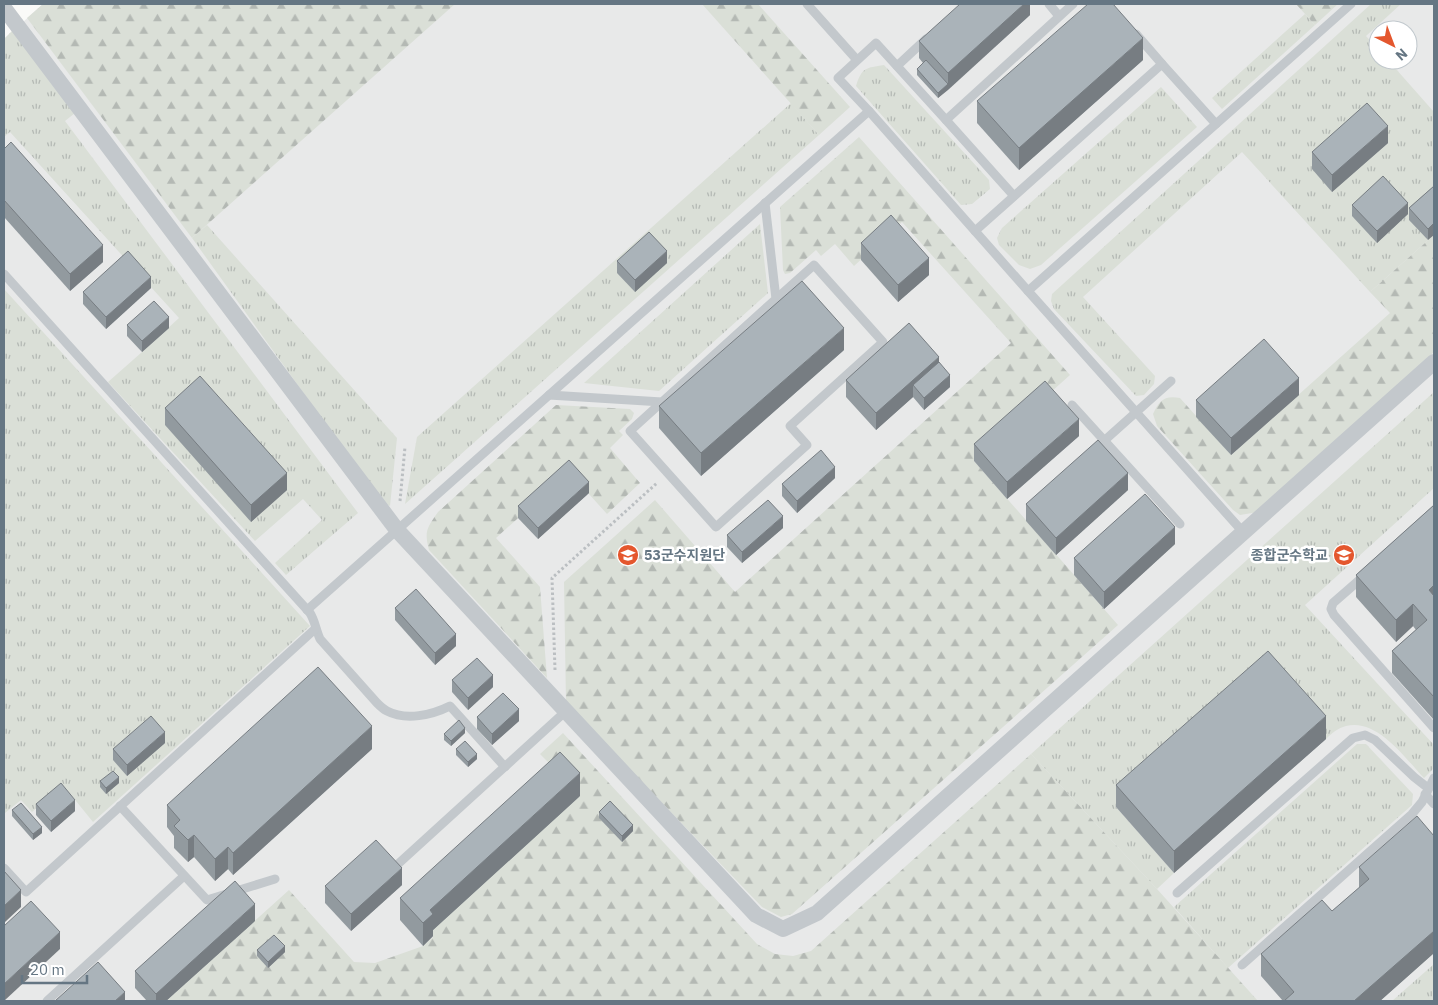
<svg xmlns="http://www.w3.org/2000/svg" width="1438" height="1005" font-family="'IBM Plex Sans','Noto Sans KR',sans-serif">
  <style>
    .built { fill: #e8e9e9; fill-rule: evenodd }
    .grass { fill: url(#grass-tufts) }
    .forest { fill: url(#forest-firs) }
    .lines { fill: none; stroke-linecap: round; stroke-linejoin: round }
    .path { stroke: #bbbfc2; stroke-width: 3; stroke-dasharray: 2.5 2.5; stroke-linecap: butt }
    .lane { stroke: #c3c8cc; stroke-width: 9 }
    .street { stroke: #c3c8cc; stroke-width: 16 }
    .wall { fill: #929a9f }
    .shaded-wall { fill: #777d82 }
    .building { fill: #aab3b9; stroke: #777d82 }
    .labels { text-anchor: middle; stroke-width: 5; stroke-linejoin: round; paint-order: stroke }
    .poi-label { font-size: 14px; font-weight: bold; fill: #657683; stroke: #fff; text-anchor: start }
  </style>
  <defs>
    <pattern id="grass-tufts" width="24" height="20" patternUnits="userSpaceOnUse" patternTransform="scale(1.25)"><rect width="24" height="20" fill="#dadfd7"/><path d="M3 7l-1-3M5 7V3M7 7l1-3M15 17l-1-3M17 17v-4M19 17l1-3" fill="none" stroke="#b4b9b4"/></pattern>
    <pattern id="forest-firs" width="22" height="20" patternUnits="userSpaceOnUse" patternTransform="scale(1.25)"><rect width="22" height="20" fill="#dadfd7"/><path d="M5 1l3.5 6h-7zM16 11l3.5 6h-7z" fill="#b4b9b4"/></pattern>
  </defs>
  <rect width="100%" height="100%" fill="#fafaf8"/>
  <path class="built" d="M43 4H1434V1001H4V39ZM1378 30H1408V60H1378Z"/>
  <g class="grass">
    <path d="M1371 4H1401L1366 36 1378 49V60H1388L1434 112V235L1370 292 1242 152 1083 297 1155 376 1154 384 1144 395 1136 396 1054 309 1051 301 1052 294Z"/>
    <path d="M1305 14 1315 25 1222 109 1212 98Z"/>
    <path d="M12 31 75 113 65 121 358 513 286 575 275 563 322 520 303 499 255 541 108 382 142 352 179 318 10 132 4 137V39Z"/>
    <path d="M884 65 989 180 990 189 972 204 961 205 856 86C862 67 866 68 884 65Z"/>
    <path d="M1161 87 1197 127 1041 265 1030 269 1019 265 999 245 997 238 1002 228Z"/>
    <path d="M791 103 819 135 405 504 417 437Z"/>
    <path d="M760 224 768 293 659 391 584 383Z"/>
    <path d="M207 225 397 438 390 506 382 502 192 238Z"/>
    <path d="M4 289 310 626 93 822 63 785 32 812 21 800 5 813 4 811Z"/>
    <path d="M1434 392V488L1305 605 1434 745V768L1424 778C1405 758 1377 718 1346 726 1338 728 1332 733 1326 739L1116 807 1174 873 1157 889 1031 754Z"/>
    <path d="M1357 744H1366L1413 794 1412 805 1228 968 1174 907Z"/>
    <path d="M1434 964V1001H1392Z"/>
  </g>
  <g class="forest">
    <path d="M43 4H455L192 238 27 18Z"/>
    <path d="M702 4H758L850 107 819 135Z"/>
    <path d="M1296 4H1338L1315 25Z"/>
    <path d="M859 137 1070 375 974 461 1118 625 792 914 781 917 762 907 566 703 564 582 655 500 735 592 1011 343 902 222 854 266 835 244 821 256 816 250 790 273 785 274 783 270 780 207Z"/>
    <path d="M1434 235V352L1258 512 1240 515 1233 510 1157 426 1153 414C1159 401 1164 395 1180 398L1231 455 1390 313 1370 292Z"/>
    <path d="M556 405 630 409 634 413 632 419 619 431 623 435 610 448 640 483 607 514 569 472 496 538 540 587 547 678 429 550C424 531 427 528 438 512Z"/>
    <path d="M563 733 757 944 775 954 793 956 811 951 1031 754 1157 889 1258 1001H166L289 890 354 962 375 963 423 946 433 937 430 933 560 774 540 754Z"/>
  </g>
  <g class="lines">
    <g class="path">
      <path d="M400 501 405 447"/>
      <path d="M555 670 552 578 657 483"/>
    </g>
    <g class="lane">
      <path d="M807 4 857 60"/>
      <path d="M1049 4 1059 16"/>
      <path d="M1136 34 1162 64"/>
      <path d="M897 66 926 39"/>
      <path d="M869 111 838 78 876 43 946 120 1073 4"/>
      <path d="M946 120 1014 196"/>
      <path d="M975 231 1162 64 1216 124"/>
      <path d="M4 274 310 613C315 621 316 630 320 639L377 703C380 706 383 709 387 711 406 721 432 715 450 706L505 767"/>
      <path d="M549 395 662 402 776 299 765 203"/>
      <path d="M662 402 630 431 716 527 807 445 790 426 883 342 814 265 776 299"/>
      <path d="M1072 405 1180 524"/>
      <path d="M1105 440 1171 381"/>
      <path d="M1243 532 1028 291 1351 4"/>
      <path d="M1364 576 1333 603 1331 609 1334 615 1434 728"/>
      <path d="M307 610 869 111 1028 291"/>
      <path d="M1425 794 1434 804"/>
      <path d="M120 806 207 900 275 879"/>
      <path d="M398 864 566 711"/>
      <path d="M4 868 26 892 315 629"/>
      <path d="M1177 893 1353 738 1365 735 1375 740 1414 777 1428 788"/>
      <path d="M1242 965 1412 814 1422 802 1434 778"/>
      <path d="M47 1001 184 876"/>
    </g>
    <path class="street" d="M4 8 397 530 756 915 783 929 817 913 1434 362"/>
  </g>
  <g class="wall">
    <path d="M1030 4V15L938 98 917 75V69L923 63 919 58V41Z"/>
    <path d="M1143 60 1019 170 977 123V101Z"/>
    <path d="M1388 143 1332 192 1312 169V152Z"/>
    <path d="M4 149 103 262 70 291 4 217Z"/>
    <path d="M1434 186 1428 240 1409 220V208Z"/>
    <path d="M1352 205 1408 214 1377 243 1352 216Z"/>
    <path d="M861 243 929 275 898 302 861 260Z"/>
    <path d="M617 261 667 263 635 292 617 273Z"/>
    <path d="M151 288 106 329 83 304V292Z"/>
    <path d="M127 325 169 328 142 352 127 336Z"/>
    <path d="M844 350 701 476 659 428V406Z"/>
    <path d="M939 362 950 387 924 410 913 397 876 430 846 397V380Z"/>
    <path d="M1299 395 1231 455 1196 417V400Z"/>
    <path d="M165 408 287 490 251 522 165 425Z"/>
    <path d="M1079 436 1007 499 974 461V444Z"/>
    <path d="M835 478 797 513 782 496V484Z"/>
    <path d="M1128 490 1056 555 1026 521V504Z"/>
    <path d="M589 493 538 539 518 518V506Z"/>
    <path d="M1434 505V720L1392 673V651L1416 630 1413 626 1396 642 1356 597V575Z"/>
    <path d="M783 528 742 563 727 547V535Z"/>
    <path d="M1175 544 1104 609 1074 575V558Z"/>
    <path d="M395 608 456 646 435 665 395 620Z"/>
    <path d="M452 680 493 687 468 710 452 692Z"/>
    <path d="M477 717 519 721 492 745 477 729Z"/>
    <path d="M465 733 451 746 444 740V734Z"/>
    <path d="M1326 739 1174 873 1116 807V785Z"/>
    <path d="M165 743 127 776 113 760V749Z"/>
    <path d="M372 749 233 875 228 869 215 881 194 857 188 862 174 848V836L167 827V805Z"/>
    <path d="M456 749 477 759 468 767 456 755Z"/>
    <path d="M100 781 119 783 106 794 100 787Z"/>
    <path d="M580 796 433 930V936L423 946 400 920V898Z"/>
    <path d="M36 804 75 811 51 832 36 815Z"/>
    <path d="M12 810 42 833 33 840 12 816Z"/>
    <path d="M599 812 633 831 622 842 599 818Z"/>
    <path d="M1434 836V953L1380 1001H1283L1261 976V954L1332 911 1359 888V867Z"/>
    <path d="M402 885 351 931 325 903V886Z"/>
    <path d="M255 921 166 1001H147L135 988V971Z"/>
    <path d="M257 950 285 952 268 968 257 956Z"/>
  </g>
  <g class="shaded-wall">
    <path d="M1024 4H1030V15L948 90V73Z"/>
    <path d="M1143 38V60L1019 170V148Z"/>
    <path d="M948 84V90L938 98V93Z"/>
    <path d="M1388 126V143L1332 192V175Z"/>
    <path d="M1408 203V214L1377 243V231Z"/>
    <path d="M1434 223V235L1428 240V229Z"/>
    <path d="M103 245V262L70 291V274Z"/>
    <path d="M667 251V263L635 292V280Z"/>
    <path d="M929 258V275L898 302V285Z"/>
    <path d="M151 277V288L106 329V317Z"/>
    <path d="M169 317V328L142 352V341Z"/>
    <path d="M844 328V350L701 476V453Z"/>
    <path d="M939 357V374L913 385V397L876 430V413Z"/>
    <path d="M950 375V387L924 410V398Z"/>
    <path d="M1299 378V395L1231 455V438Z"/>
    <path d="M1079 419V436L1007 499V482Z"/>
    <path d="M835 467V478L797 513V501Z"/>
    <path d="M287 473V490L251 522V505Z"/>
    <path d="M1128 473V490L1056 555V538Z"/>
    <path d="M589 482V493L538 539V528Z"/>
    <path d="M783 516V528L742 563V552Z"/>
    <path d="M1175 527V544L1104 609V592Z"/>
    <path d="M1434 585V607L1429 590Z"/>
    <path d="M1413 604V626L1396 642V620Z"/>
    <path d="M456 634V646L435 665V653Z"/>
    <path d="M493 675V687L468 710V698Z"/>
    <path d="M519 709V721L492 745V734Z"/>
    <path d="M1326 716V739L1174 873V851Z"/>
    <path d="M372 726V749L233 875V853Z"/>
    <path d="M465 728V733L451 746V741Z"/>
    <path d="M165 732V743L127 776V765Z"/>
    <path d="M477 754V759L468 767V762Z"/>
    <path d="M580 773V796L433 930V936L423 946V923L430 910Z"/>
    <path d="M119 777V783L106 794V788Z"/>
    <path d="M75 800V811L51 832V821Z"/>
    <path d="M633 825V831L622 842V836Z"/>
    <path d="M42 827V833L33 840V834Z"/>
    <path d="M194 835V857L188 862V840Z"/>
    <path d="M228 847V869L215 881V859Z"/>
    <path d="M402 868V885L351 931V914Z"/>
    <path d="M21 890V907L4 923V906Z"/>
    <path d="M255 904V921L166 1001H156V994Z"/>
    <path d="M1434 931V953L1380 1001H1354Z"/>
    <path d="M60 932V949L4 1001V984Z"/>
    <path d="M285 946V952L268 968V962Z"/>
    <path d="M125 992V1001H115Z"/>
  </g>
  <g class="building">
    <path d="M960 4H1024L948 73 919 41Z"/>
    <path d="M1088 4H1113L1143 38 1019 148 977 101Z"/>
    <path d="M926 60 948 84 938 93 917 69Z"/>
    <path d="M1367 103 1388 126 1332 175 1312 152Z"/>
    <path d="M11 142 103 245 70 274 4 200V149Z"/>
    <path d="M1383 176 1408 203 1377 231 1352 205Z"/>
    <path d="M1434 186V223L1428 229 1409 208Z"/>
    <path d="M891 215 929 258 898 285 861 243Z"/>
    <path d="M649 232 667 251 635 280 617 261Z"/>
    <path d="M128 251 151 277 106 317 83 292Z"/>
    <path d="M802 281 844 328 701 453 659 406Z"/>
    <path d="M154 301 169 317 142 341 127 325Z"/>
    <path d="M909 323 939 357 876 413 846 380Z"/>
    <path d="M1264 339 1299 378 1231 438 1196 400Z"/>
    <path d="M939 362 950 375 924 398 913 385Z"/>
    <path d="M200 376 287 473 251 505 165 408Z"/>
    <path d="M1045 381 1079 419 1007 482 974 444Z"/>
    <path d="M1098 440 1128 473 1056 538 1026 504Z"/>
    <path d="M821 450 835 467 797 501 782 484Z"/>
    <path d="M569 460 589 482 538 528 518 506Z"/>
    <path d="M1145 494 1175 527 1104 592 1074 558Z"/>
    <path d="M768 500 783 516 742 552 727 535Z"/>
    <path d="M1434 505V585L1429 590 1434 596V697L1392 651 1427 620 1413 604 1396 620 1356 575Z"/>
    <path d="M416 589 456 634 435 653 395 608Z"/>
    <path d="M1268 651 1326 716 1174 851 1116 785Z"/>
    <path d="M477 658 493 675 468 698 452 680Z"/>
    <path d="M318 667 372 726 233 853 228 847 215 859 194 835 188 840 174 826 180 820 167 805Z"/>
    <path d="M503 693 519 709 492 734 477 717Z"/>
    <path d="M151 716 165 732 127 765 113 749Z"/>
    <path d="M459 720 465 728 451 741 444 734Z"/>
    <path d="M465 741 477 754 468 762 456 749Z"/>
    <path d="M560 752 580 773 430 910 433 914 423 923 400 898Z"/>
    <path d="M113 771 119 777 106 788 100 781Z"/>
    <path d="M61 783 75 800 51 821 36 804Z"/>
    <path d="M610 801 633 825 622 836 599 812Z"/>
    <path d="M21 803 42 827 33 834 12 810Z"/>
    <path d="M1417 816 1434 836V931L1354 1001H1284L1294 992 1261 954 1322 900 1332 911 1369 879 1359 867Z"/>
    <path d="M376 840 402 868 351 914 325 886Z"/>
    <path d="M4 871 21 890 4 906Z"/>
    <path d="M235 881 255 904 156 994 135 971Z"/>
    <path d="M31 901 60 932 4 984V926Z"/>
    <path d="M274 935 285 946 268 962 257 950Z"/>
    <path d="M98 962 125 992 115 1001H55Z"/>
  </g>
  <defs>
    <g id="university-disc" transform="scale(1.125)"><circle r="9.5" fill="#e4572e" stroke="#fff"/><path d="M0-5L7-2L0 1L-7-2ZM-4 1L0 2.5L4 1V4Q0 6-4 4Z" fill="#fff"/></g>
  </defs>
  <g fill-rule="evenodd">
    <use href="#university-disc" x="628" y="555"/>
    <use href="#university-disc" x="1344" y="555"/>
  </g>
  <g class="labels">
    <g class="poi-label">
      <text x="644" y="560">53군수지원단</text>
      <text x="1328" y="560" text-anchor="end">종합군수학교</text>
    </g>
  </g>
  <rect width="1438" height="1005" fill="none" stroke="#657683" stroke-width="10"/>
  <g transform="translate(1393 45) rotate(138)"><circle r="24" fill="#ffffff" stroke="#c1c8cd"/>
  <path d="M0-4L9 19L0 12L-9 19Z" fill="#e4572e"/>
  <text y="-8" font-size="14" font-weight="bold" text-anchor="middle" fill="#657683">N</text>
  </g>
  <path d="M22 975v8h65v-8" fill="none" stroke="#657683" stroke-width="2.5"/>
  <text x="30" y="975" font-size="15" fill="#657683" stroke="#ffffff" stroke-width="4" paint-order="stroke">20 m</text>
</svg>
